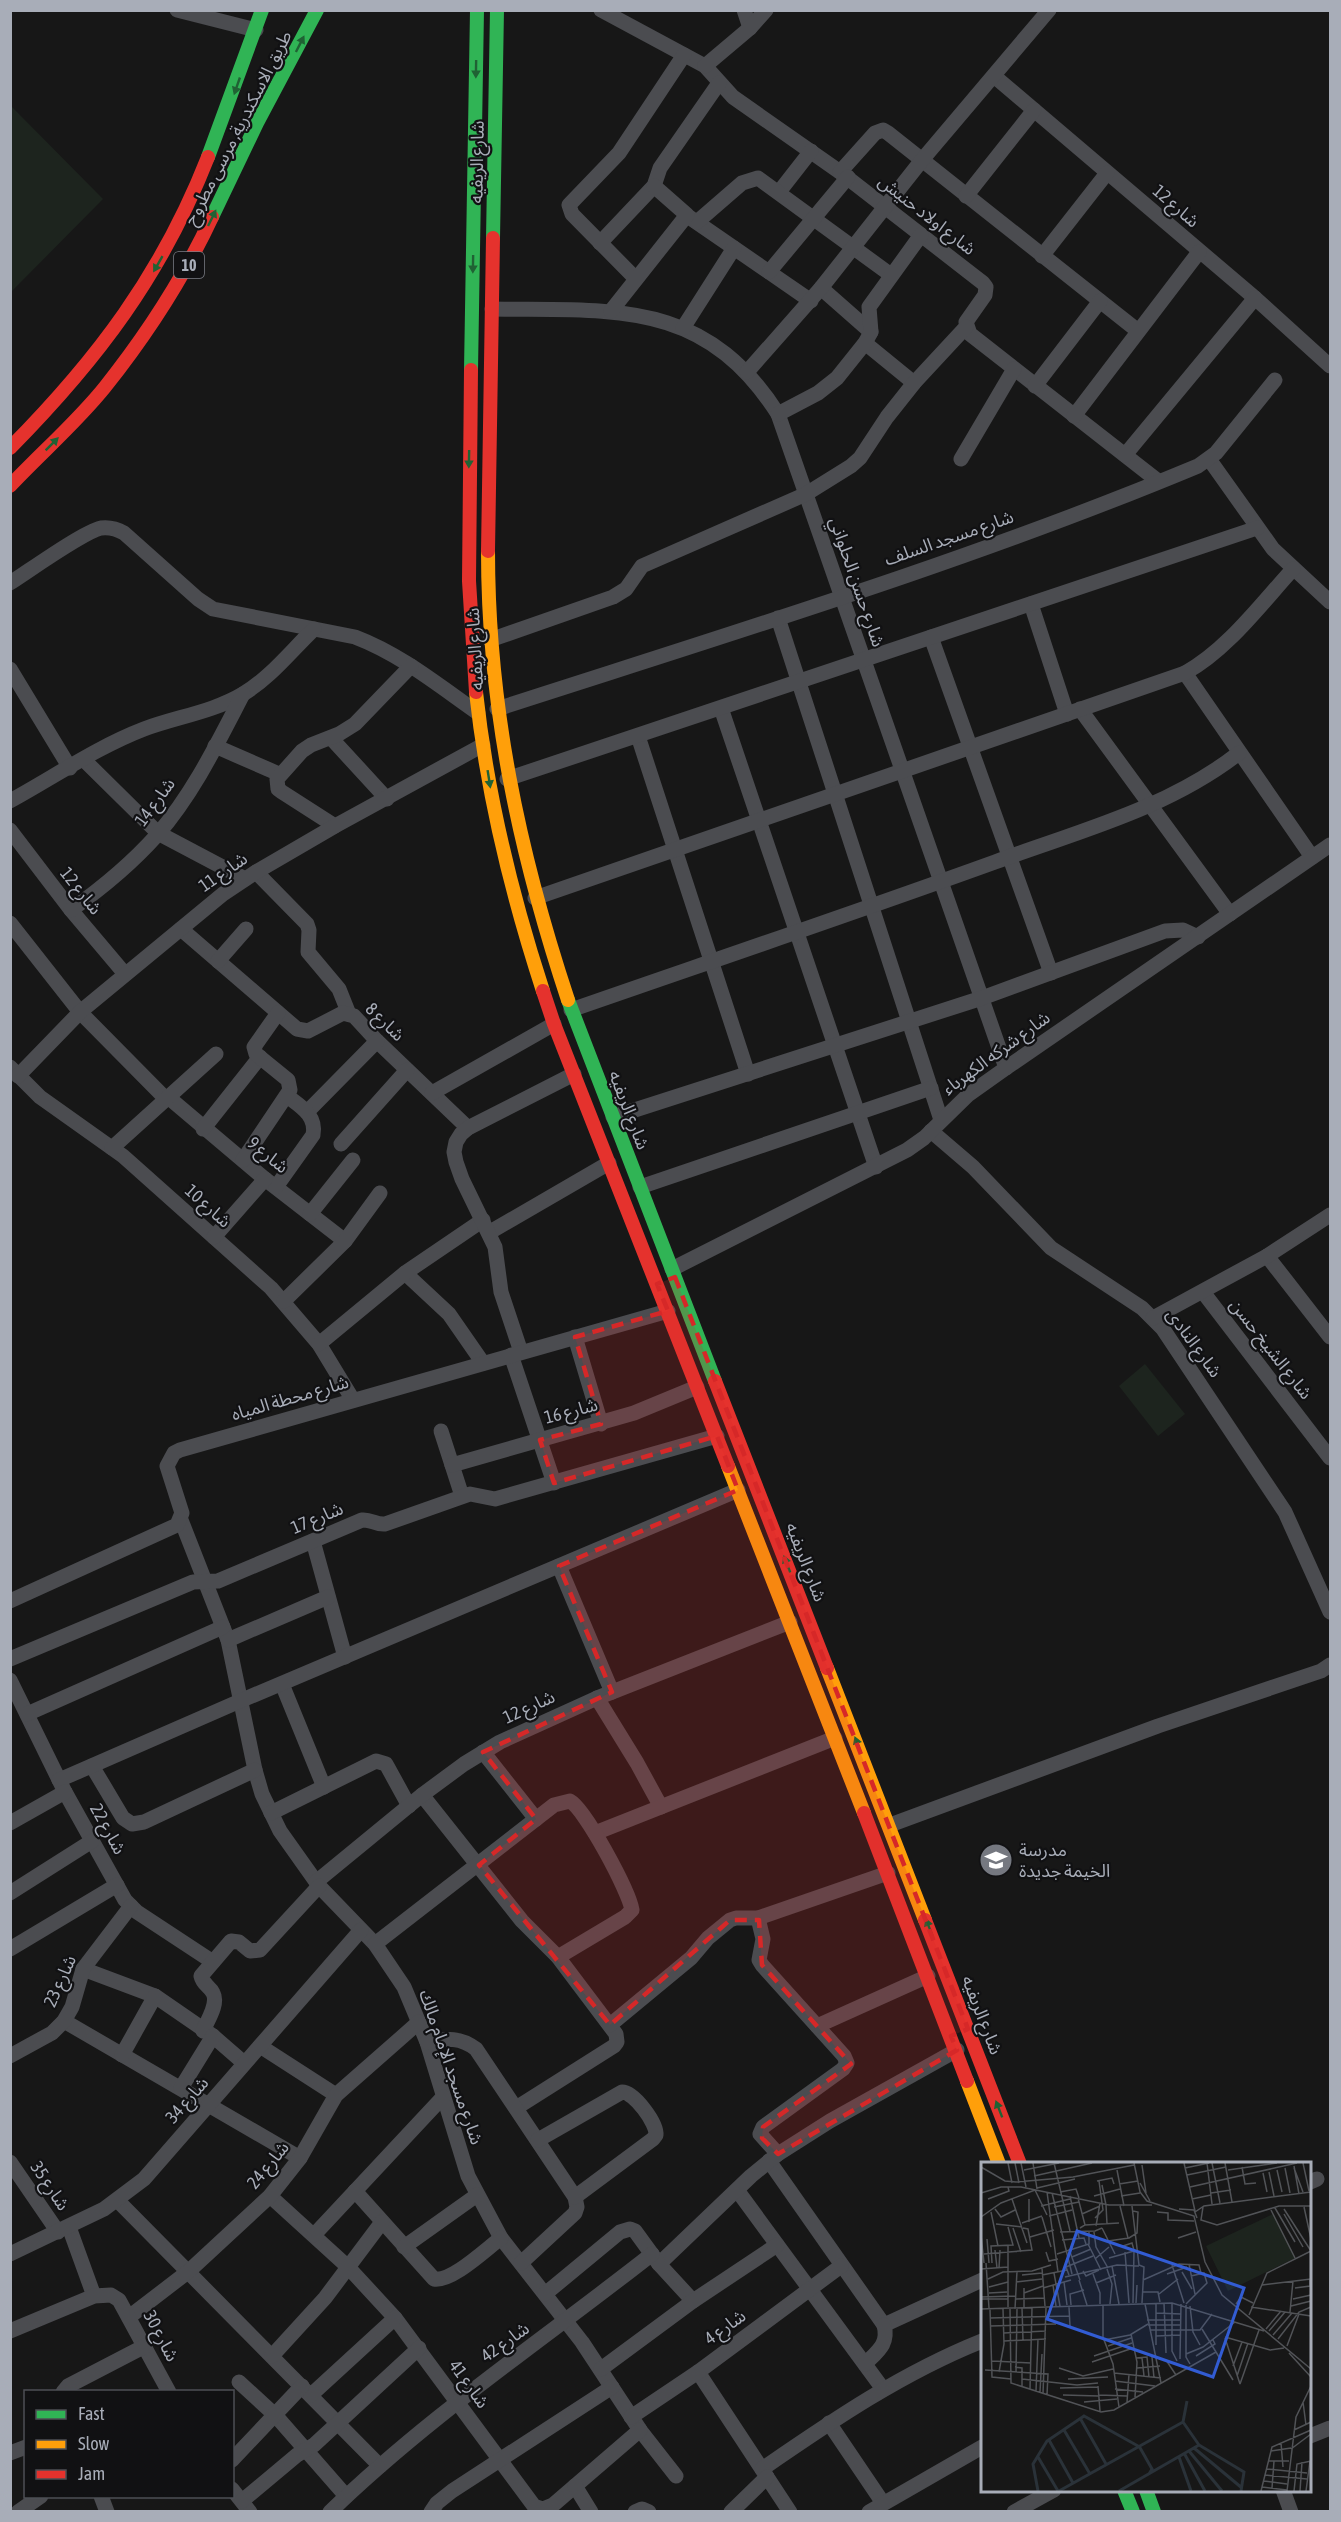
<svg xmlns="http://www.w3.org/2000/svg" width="1341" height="2522" font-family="'Asap Condensed','Noto Sans Arabic',sans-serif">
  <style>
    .green { fill: #1d241e }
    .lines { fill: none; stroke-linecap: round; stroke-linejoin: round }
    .street { stroke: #4b4c50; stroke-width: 15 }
    .fast { stroke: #30b455; stroke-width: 14 }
    .slow { stroke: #ff9f0a; stroke-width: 14 }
    .jam { stroke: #e5322d; stroke-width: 14 }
    .oneway { fill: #206234 }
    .marked { fill: #d62828; fill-opacity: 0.2; stroke: #d62828; stroke-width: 4.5; stroke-dasharray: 12 8; stroke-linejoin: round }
    .labels { text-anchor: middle; stroke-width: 4.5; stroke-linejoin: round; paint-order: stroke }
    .shield { fill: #111113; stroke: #7b7e86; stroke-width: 1.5 }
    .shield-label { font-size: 16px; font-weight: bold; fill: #a8adb8 }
    .street-label { font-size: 18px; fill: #a8adb8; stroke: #111113 }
    .poi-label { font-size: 18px; fill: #a8adb8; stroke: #111113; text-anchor: start }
    .inset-river { fill: none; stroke: #2a3239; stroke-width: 3 }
    .inset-road { fill: none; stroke: #515357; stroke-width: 1.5 }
    .view { fill: #325cd3; fill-opacity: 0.15; stroke: #325cd3; stroke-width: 3 }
    .inset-edge { fill: none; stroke: #a8adb8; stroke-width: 3 }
  </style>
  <rect width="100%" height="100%" fill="#171717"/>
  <g class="green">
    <path d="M11 106 103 199 11 292Z"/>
    <path d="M1145 1364 1185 1414 1158 1436 1119 1386Z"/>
  </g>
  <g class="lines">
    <g class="street">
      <path d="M177 10 256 30"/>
      <path d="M601 10 705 66 733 97 840 172 983 283 986 287 985 295 966 322 970 334 1158 481"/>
      <path d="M744 10 750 28"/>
      <path d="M705 66 750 28 766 10"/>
      <path d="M994 76 1255 298 1330 366"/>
      <path d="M840 172 875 133 883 130 888 133 1138 331"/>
      <path d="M779 192 811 151"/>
      <path d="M966 196 1034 110"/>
      <path d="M689 217 811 301"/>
      <path d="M697 222 742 183 758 178 891 275"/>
      <path d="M600 243 654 186 660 168 719 83"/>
      <path d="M1042 256 1107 173"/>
      <path d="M769 272 848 177"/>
      <path d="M636 279 572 214 569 205 619 153 684 55"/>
      <path d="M821 288 871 332"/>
      <path d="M492 309C613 311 704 298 778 414L1006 1068"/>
      <path d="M611 311 687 215 654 186"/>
      <path d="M683 328 734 248"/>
      <path d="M865 343 914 383"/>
      <path d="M747 372 821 288 922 160 1049 10"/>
      <path d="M1035 386 1100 301"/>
      <path d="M778 414 818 393 837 378 865 343 871 332 869 307 921 235"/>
      <path d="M1074 416 1199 252"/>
      <path d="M1125 455 1255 298"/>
      <path d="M961 459 1014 369"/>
      <path d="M1209 459 1273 549 1330 602"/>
      <path d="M10 583C29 571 83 532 101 528 109 527 117 529 124 533L198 599 213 609 355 637C400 654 438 685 478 713"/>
      <path d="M1031 604 1067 714"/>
      <path d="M778 618 941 1120"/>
      <path d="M931 637 1051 973"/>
      <path d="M490 640 613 597 626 589 642 566 806 494 851 466 860 458 887 417 914 383 966 327"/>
      <path d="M10 669 70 768"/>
      <path d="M1185 673 1312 857"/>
      <path d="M721 708 876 1167"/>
      <path d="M497 709C732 633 970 561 1198 466L1216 453 1275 380"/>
      <path d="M1080 709 1230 914"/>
      <path d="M638 736 748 1074"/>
      <path d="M331 738 387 799"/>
      <path d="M215 746 279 774"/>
      <path d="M84 760 158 833 245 879"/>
      <path d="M507 779 1257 528"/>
      <path d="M10 801C54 777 97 747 144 729 176 717 213 712 243 694 270 678 291 651 314 629"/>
      <path d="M335 826 282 792 278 789 277 779 302 751 311 745 339 734 355 724 411 666"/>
      <path d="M10 830 71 910 125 974"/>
      <path d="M256 872 307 924 309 930 308 952 339 989 349 1014"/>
      <path d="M535 898 1185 673C1227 650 1261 604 1293 569"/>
      <path d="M71 910C102 888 132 863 157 835 193 794 218 742 243 694"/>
      <path d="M10 923 80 1012 166 1099"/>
      <path d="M181 929 297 1029 308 1031 343 1013 354 1016 377 1041 468 1128"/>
      <path d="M218 961 246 929"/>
      <path d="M571 1010C712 961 854 913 995 862 1079 831 1167 809 1239 753"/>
      <path d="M10 1067 40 1097 123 1156 271 1288 319 1344 353 1400"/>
      <path d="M18 1076 80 1012 223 894 256 872 335 826 483 745"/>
      <path d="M432 1093 554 1024"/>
      <path d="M168 1097 265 1179 345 1241"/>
      <path d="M307 1112 377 1041"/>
      <path d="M613 1117 982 998 1165 931 1183 930 1198 937"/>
      <path d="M203 1129 260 1057"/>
      <path d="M931 1131 973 1167 1051 1248 1142 1308 1163 1329 1285 1512 1330 1612"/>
      <path d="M341 1144 407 1070"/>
      <path d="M112 1148 216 1054"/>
      <path d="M243 1160 290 1090 288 1080 256 1054 254 1047 278 1013"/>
      <path d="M276 1187 313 1135C317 1115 300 1106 287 1096"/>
      <path d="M640 1187 931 1088"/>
      <path d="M310 1214 353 1160"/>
      <path d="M490 1232 609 1163"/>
      <path d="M214 1237 265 1179"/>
      <path d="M1267 1256 1330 1337"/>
      <path d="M672 1269 907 1150 924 1138 968 1095 1006 1068 1330 845"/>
      <path d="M405 1273 449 1314 483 1363"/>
      <path d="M1203 1292 1330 1458"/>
      <path d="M284 1301 345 1241 380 1193"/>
      <path d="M1153 1318 1267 1256 1330 1215"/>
      <path d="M575 1337 601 1424"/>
      <path d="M319 1344 405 1273 483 1220"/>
      <path d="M521 1352 501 1292 495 1247 462 1179 456 1162 454 1152 456 1142 461 1134 468 1128 574 1074"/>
      <path d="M511 1355 554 1483"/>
      <path d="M441 1431 462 1496"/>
      <path d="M452 1465 634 1413 697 1387"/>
      <path d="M181 1520 228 1640 255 1770 262 1794 280 1831 319 1886 375 1944 404 1987 427 2042 468 2176 501 2238 582 2342 640 2430 676 2476"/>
      <path d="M313 1541 345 1657"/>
      <path d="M559 1566 612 1692"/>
      <path d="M10 1601 177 1525 182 1513 167 1466 174 1453 180 1450 668 1311"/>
      <path d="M228 1640 328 1597"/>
      <path d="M10 1659 193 1582 218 1581 362 1520C371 1519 376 1525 385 1524L470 1494 495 1499 717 1436"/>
      <path d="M10 1680 65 1792 125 1900 137 1912 213 1962"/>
      <path d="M282 1684 324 1787"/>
      <path d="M597 1698 637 1763 661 1807"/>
      <path d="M27 1714 223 1627"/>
      <path d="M483 1752 536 1819"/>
      <path d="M92 1766 123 1818 132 1824 144 1822 255 1770"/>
      <path d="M59 1780 240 1701 738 1490"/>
      <path d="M422 1795 522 1921 558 1957 616 2034 617 2042 614 2046 516 2108"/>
      <path d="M271 1813 376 1761 386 1764 409 1806"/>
      <path d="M10 1823 65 1792"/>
      <path d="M890 1825 1158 1726 1321 1671 1330 1665"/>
      <path d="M595 1833 835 1738"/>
      <path d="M316 1882 422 1795 464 1764 500 1742 597 1698 790 1622"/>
      <path d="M10 1893 92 1841"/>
      <path d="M758 1918 763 1939 759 1960 762 1965 844 2056 847 2063 843 2069 763 2127 760 2134 778 2154"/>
      <path d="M375 1944 554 1805 570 1801C585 1809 629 1891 632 1910L625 1917 558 1957"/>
      <path d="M10 1949 117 1885"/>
      <path d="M83 1969 155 1996 213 2036 244 2063"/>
      <path d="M64 2021 300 2158"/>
      <path d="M610 2025 691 1958 708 1938 730 1920 736 1918H758L888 1873"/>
      <path d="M817 2026 928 1976"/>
      <path d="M203 2031C207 2021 219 2004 213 1993 210 1986 203 1985 201 1976L231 1941 239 1942 250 1951 260 1950 319 1886"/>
      <path d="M427 2042C446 2039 459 2036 476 2049L575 2197 577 2207 575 2213 521 2263"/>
      <path d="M260 2046 336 2095"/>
      <path d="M122 2055 155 1996"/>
      <path d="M10 2056 52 2033 64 2021 72 2007 83 1969 131 1906"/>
      <path d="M181 2088 213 2036"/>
      <path d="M538 2140 622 2092C634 2092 657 2123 656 2135L653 2139 575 2197"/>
      <path d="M769 2161 884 2325 982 2280"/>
      <path d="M10 2162 58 2232"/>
      <path d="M1310 2182 1317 2179"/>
      <path d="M737 2190 883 2389"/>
      <path d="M355 2191 434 2279C452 2282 486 2249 501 2238"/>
      <path d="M270 2196 348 2267 395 2318 534 2506 543 2509 553 2505 640 2430"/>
      <path d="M117 2200 380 2466"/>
      <path d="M69 2227 94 2296"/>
      <path d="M314 2235 443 2097"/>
      <path d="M404 2247 477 2195"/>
      <path d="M10 2254 104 2209 144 2179 361 1930"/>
      <path d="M659 2264 751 2176 778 2154 830 2121 957 2050"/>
      <path d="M545 2294 620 2232 630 2229 635 2231 659 2264 693 2301"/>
      <path d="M129 2317 189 2271 270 2196 300 2158 336 2095 419 2022"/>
      <path d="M10 2331 94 2296 111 2295 119 2300 169 2392"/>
      <path d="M272 2356 325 2298 382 2222"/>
      <path d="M865 2364C878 2351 889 2344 884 2325"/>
      <path d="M601 2369 693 2301 777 2245"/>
      <path d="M698 2372 790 2512"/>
      <path d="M239 2382 276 2416 346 2496"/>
      <path d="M63 2392 68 2386 145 2346"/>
      <path d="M311 2395 395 2318"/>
      <path d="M631 2417 698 2372 841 2266"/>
      <path d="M829 2423 883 2503"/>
      <path d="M1310 2436 1330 2428"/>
      <path d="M10 2453 26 2447"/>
      <path d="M232 2460 302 2386"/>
      <path d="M762 2469C833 2420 902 2373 982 2341"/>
      <path d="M575 2486 591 2512"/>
      <path d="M232 2489 250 2512"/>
      <path d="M1283 2490 1291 2512"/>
      <path d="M101 2496 107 2512"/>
      <path d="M242 2501 297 2455 314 2445 419 2348"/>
      <path d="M18 2512 41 2496"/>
      <path d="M330 2512C429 2416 544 2339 652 2254"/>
      <path d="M431 2512 437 2503 452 2491 612 2387"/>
      <path d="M635 2512 642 2509 649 2512"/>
      <path d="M731 2512 767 2477"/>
      <path d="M869 2512 982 2447"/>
      <path d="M1014 2512 1054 2490"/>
    </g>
    <g class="fast">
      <path d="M208 157 262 10"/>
      <path d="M212 217 257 123 317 10"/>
      <path d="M493 238 497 10"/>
      <path d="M471 370 477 10"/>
      <path d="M568 1000 715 1381"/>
      <path d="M1124 2490 1133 2512"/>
      <path d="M1146 2490 1154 2512"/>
    </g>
    <g class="slow">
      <path d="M488 551C488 707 519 852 568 1000"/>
      <path d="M476 692C487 794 511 893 543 991"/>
      <path d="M728 1466 864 1813"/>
      <path d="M827 1668 925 1920"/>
      <path d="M967 2081 999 2164"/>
    </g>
    <g class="jam">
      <path d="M471 370 469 581 476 692"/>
      <path d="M10 448C98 359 162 274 208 157"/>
      <path d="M10 486C41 453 77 422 105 387 148 333 183 279 212 217"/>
      <path d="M488 551 493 238"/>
      <path d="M543 991 554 1024 728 1466"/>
      <path d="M715 1381 827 1668"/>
      <path d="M864 1813 967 2081"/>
      <path d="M925 1920 1020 2164"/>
    </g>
  </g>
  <defs><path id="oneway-solid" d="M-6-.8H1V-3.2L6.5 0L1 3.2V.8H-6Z" transform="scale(1.5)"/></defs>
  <g class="oneway">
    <use href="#oneway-solid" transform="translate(300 44) rotate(-63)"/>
    <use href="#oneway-solid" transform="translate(476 69) rotate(91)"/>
    <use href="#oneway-solid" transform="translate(237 86) rotate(109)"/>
    <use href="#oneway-solid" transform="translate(212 218) rotate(-64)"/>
    <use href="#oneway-solid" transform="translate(158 264) rotate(120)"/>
    <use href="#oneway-solid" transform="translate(473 264) rotate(91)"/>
    <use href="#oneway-solid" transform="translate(52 444) rotate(-45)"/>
    <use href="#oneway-solid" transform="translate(469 459) rotate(91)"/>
    <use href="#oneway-solid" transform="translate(489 779) rotate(81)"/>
    <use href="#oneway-solid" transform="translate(787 1564) rotate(-111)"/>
    <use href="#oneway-solid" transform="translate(858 1745) rotate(-111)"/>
    <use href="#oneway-solid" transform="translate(929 1927) rotate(-111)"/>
    <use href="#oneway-solid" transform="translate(999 2109) rotate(-111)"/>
  </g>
  <path class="marked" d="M675 1277 968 2029 951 2036 957 2050 778 2154 762 2138 763 2127 851 2064 762 1965 759 1920H730L610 2025 479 1865 536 1819 483 1752 612 1692 559 1566 738 1490 717 1436 554 1483 540 1440 601 1424 575 1337 668 1311 657 1284Z"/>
  <defs>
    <g id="school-disc" transform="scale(1.725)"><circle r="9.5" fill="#757880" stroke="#111113"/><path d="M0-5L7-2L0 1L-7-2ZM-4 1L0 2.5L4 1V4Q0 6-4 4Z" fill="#fff"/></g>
  </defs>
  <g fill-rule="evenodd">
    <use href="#school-disc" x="996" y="1860"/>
  </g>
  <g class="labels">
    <rect class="shield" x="174" y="252" width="30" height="26" rx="4.5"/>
    <g class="shield-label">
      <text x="189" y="271">10</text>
    </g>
    <g class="street-label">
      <text transform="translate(238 128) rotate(-63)" y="6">طريق الاسكندرية, مرسى مطروح</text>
      <text transform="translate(477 162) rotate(-89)" y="6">شارع الريفيه</text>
      <text transform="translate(1176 206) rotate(41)" y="6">شارع 12</text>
      <text transform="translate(927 215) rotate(38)" y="6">شارع اولاد حنيش</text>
      <text transform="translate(949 538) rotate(-19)" y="6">شارع مسجد السلف</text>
      <text transform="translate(857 582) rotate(71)" y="6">شارع حسن الحلواني</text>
      <text transform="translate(475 649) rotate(-93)" y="6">شارع الريفيه</text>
      <text transform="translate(155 802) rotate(-54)" y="6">شارع 14</text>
      <text transform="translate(223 872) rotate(-35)" y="6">شارع 11</text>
      <text transform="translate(81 891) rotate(51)" y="6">شارع 12</text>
      <text transform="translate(385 1022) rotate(44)" y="6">شارع 8</text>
      <text transform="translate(996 1053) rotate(-36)" y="6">شارع شركه الكهرباء</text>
      <text transform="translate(629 1110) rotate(69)" y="6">شارع الريفيه</text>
      <text transform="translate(268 1155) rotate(39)" y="6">شارع 9</text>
      <text transform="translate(208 1206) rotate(42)" y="6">شارع 10</text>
      <text transform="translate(1194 1343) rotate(54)" y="6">شارع النادى</text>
      <text transform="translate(1271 1349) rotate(52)" y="6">شارع الشيخ حسن</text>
      <text transform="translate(290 1398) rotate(-16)" y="6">شارع محطة المياه</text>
      <text transform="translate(571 1411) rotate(-15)" y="6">شارع 16</text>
      <text transform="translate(317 1518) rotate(-23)" y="6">شارع 17</text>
      <text transform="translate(806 1562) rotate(69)" y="6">شارع الريفيه</text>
      <text transform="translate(529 1707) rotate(-25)" y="6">شارع 12</text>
      <text transform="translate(108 1829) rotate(61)" y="6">شارع 22</text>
      <text transform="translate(60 1981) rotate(-66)" y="6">شارع 23</text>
      <text transform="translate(982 2015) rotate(69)" y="6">شارع الريفيه</text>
      <text transform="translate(451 2067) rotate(71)" y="6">شارع مسجد الإمام مالك</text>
      <text transform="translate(187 2100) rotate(-49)" y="6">شارع 34</text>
      <text transform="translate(268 2165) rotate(-51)" y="6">شارع 24</text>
      <text transform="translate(50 2186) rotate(56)" y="6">شارع 35</text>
      <text transform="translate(725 2327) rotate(-36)" y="6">شارع 4</text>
      <text transform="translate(161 2336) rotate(62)" y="6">شارع 30</text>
      <text transform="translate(505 2342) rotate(-36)" y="6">شارع 42</text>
      <text transform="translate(469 2384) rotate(54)" y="6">شارع 41</text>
    </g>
    <g class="poi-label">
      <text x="1019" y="1856">مدرسة<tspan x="1019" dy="21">الخيمة جديدة</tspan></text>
    </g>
  </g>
  <g transform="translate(981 2162)">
    <rect width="330" height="330" fill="#171717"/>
    <path d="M292 52 314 96 247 129 225 84Z" fill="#1d241e"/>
    <path class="inset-river" d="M99 256 125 302M202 260 218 283 263 310 260 329M202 260 206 239M83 268 109 312M68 278 92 321M158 284 171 307 168 312M213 286 261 326M208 289 241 329M203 291 224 329M57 295 77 329M198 295 210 329M57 329 52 302 66 279 103 254 157 284M78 329 202 260M138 329 218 283"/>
    <path class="inset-road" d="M27 1 31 21M34 1 38 21M40 1 45 25M52 1 56 27M73 1 89 69M153 1 159 30 166 39 213 54 224 100 241 133 330 207M203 1 214 49M226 1 231 42M231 1 239 41M244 1 251 40M322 1 328 29M161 3 165 31M313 4 318 32M0 5 24 19 35 20 92 15 153 3M261 5 264 22 275 21M204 6 228 1M304 6 309 31M313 6 322 30M43 8 78 1M136 8 143 44M247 8 296 1M296 8 301 30M288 10 293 34M282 11 286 30M206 13 245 5M53 14 111 1M116 19 131 16 133 22M159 21 169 39M138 22 157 19M121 23 125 43M209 25 316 1M56 26 94 17M54 28 66 53M66 30 77 110M79 30 95 27 98 36M0 31 20 25H40L128 43H171M71 31 91 112M230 31 250 28M89 34 98 76M113 34 139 27M140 34 159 31M97 36 104 63 99 66M7 37 28 29 27 25M31 37 46 81M48 37V60M211 37 230 33M125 43 126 62M60 44 89 37M139 44 147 76M151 44 158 103 163 105 161 141M73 45 98 40M222 45 220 58 236 63 298 44H330M323 45 330 77M294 46 314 80M14 47 20 55 34 48M198 47 213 48 216 56M303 47 330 89M290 48 314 96M10 50 17 84M176 50 187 51V58L213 59M214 50 223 44 330 30M101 52 119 44M303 52 322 85M68 54 91 48M0 55 20 41 54 28M61 55 70 85M114 56 122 48 118 19M41 61 61 54M15 62 41 65M104 63 138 61M115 64 119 41M32 66 40 90M121 66 134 92M79 70 114 69 121 66M113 70 115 85 127 106M0 73 3 101M49 75 73 68M197 76 215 70M6 77 8 101M81 78 103 76 105 82M127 79 148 76 156 71 157 50 152 49M107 82 120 108M27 83V145M142 84 151 81 153 88 152 141M88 87 99 118M14 88 16 106M65 90 68 99 77 97M144 90 148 141M3 92 51 88 47 67 42 66M76 92 108 82V69M91 95 110 87M128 96 153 89M114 97 128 85M5 101 8 146M11 101 10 84 32 83 27 65M208 102 214 132M191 103 203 141M131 104 138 142M18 106 19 88M61 106 64 144M0 107 27 105M126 107 131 122 129 142M102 109 105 114 118 108M201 110 211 127M73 111 79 144M112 112 119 131V142M186 112 206 105M41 113 61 111M61 113 86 108M88 113 85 105 112 94M84 115 136 103 158 104M7 117 22 110 51 109 70 103M98 118 106 143M162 118 198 102 218 103 220 111M35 120 61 117M83 120 86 143M115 121 135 113M72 123 75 144M281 123 330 117M8 125 27 120M62 126 90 118M314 126 329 124V117M162 130H177L179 140M8 131 26 130M43 131 62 124M178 132 197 117M0 135 34 134M0 137H27M34 137 63 136M312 137 330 133M155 141 156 123M183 141 185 191M191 141V189L196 199M164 142 180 221M205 142 226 121 223 111 210 114M255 142 260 135 272 141M90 143 89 132 103 128M205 143V195L209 202M122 144V175L132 202 138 245M209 144 212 170 219 183M310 144 330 139M43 145V126M88 145 89 164M270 145 330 154M41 146 42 178M0 147 191 141 283 169M9 147 11 215 30 217M29 147 30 221 120 250 133 248 235 190M34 147 36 109M309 150 312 119M175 151 200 152M268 153 286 111 330 89M9 156 89 154M166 158H200M167 163H200M9 164 75 162M221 167 252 218M285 167 300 149M169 168H219L231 152M288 169 304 150M23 171 65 169M150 172 156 200 154 235M292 173 311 151M175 174 200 173M244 175 289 188 303 186M244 176 259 222M297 177 318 150 330 145M123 178 149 173 167 162M23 179 65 177M175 183V141M127 184 150 176M306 184 318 152M308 191 330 215M205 192 222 185 254 160M113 194 151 181M215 194 234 182 232 178M171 195 173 216M155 196 166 195 168 215M161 196 163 214M199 197 200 142M185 198 195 213M11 199 50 201M111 200 152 186M252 204 261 180M34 205 41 206V225M78 206 102 214 132 207M156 206 179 204M4 208 67 212 66 233M18 210 23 182 22 147M35 210 36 147M133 211 180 216M256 214 267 181M41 217 96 223 117 221M87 217 127 215M134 219 174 224M259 222 278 168M117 224 119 249M79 226 117 225M49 227 51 146M134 227 162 230M55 229 57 177M59 230 61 192M62 232 65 146M82 233 118 234M118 233 146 234M103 240 136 237M146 240 148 212M322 240 325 263M313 268 330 260M300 281 302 305M310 287 330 272M290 289 310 286M288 299H308M286 307 326 311M284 313 326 317M283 319 306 322M281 325 306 328M291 326 293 299M280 329 291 285 330 268M306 329 315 255 330 224M313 329 316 302 330 299M319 329 321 300M325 329 329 299"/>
    <path class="view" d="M96 69 263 126 232 215 66 157Z"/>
    <rect width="330" height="330" class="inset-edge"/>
  </g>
  <rect width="1341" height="2522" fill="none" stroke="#a8adb8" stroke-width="24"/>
  <rect x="24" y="2390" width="210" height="108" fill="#111113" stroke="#4d4f55" stroke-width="1.5"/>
  <rect x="36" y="2410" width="30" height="9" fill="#30b455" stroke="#4d4f55" stroke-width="1.5"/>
  <text x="78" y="2420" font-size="18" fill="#a8adb8">Fast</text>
  <rect x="36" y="2440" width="30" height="9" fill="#ff9f0a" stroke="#4d4f55" stroke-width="1.5"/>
  <text x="78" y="2450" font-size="18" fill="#a8adb8">Slow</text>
  <rect x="36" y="2470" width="30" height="9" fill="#e5322d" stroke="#4d4f55" stroke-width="1.5"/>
  <text x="78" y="2480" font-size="18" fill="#a8adb8">Jam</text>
</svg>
